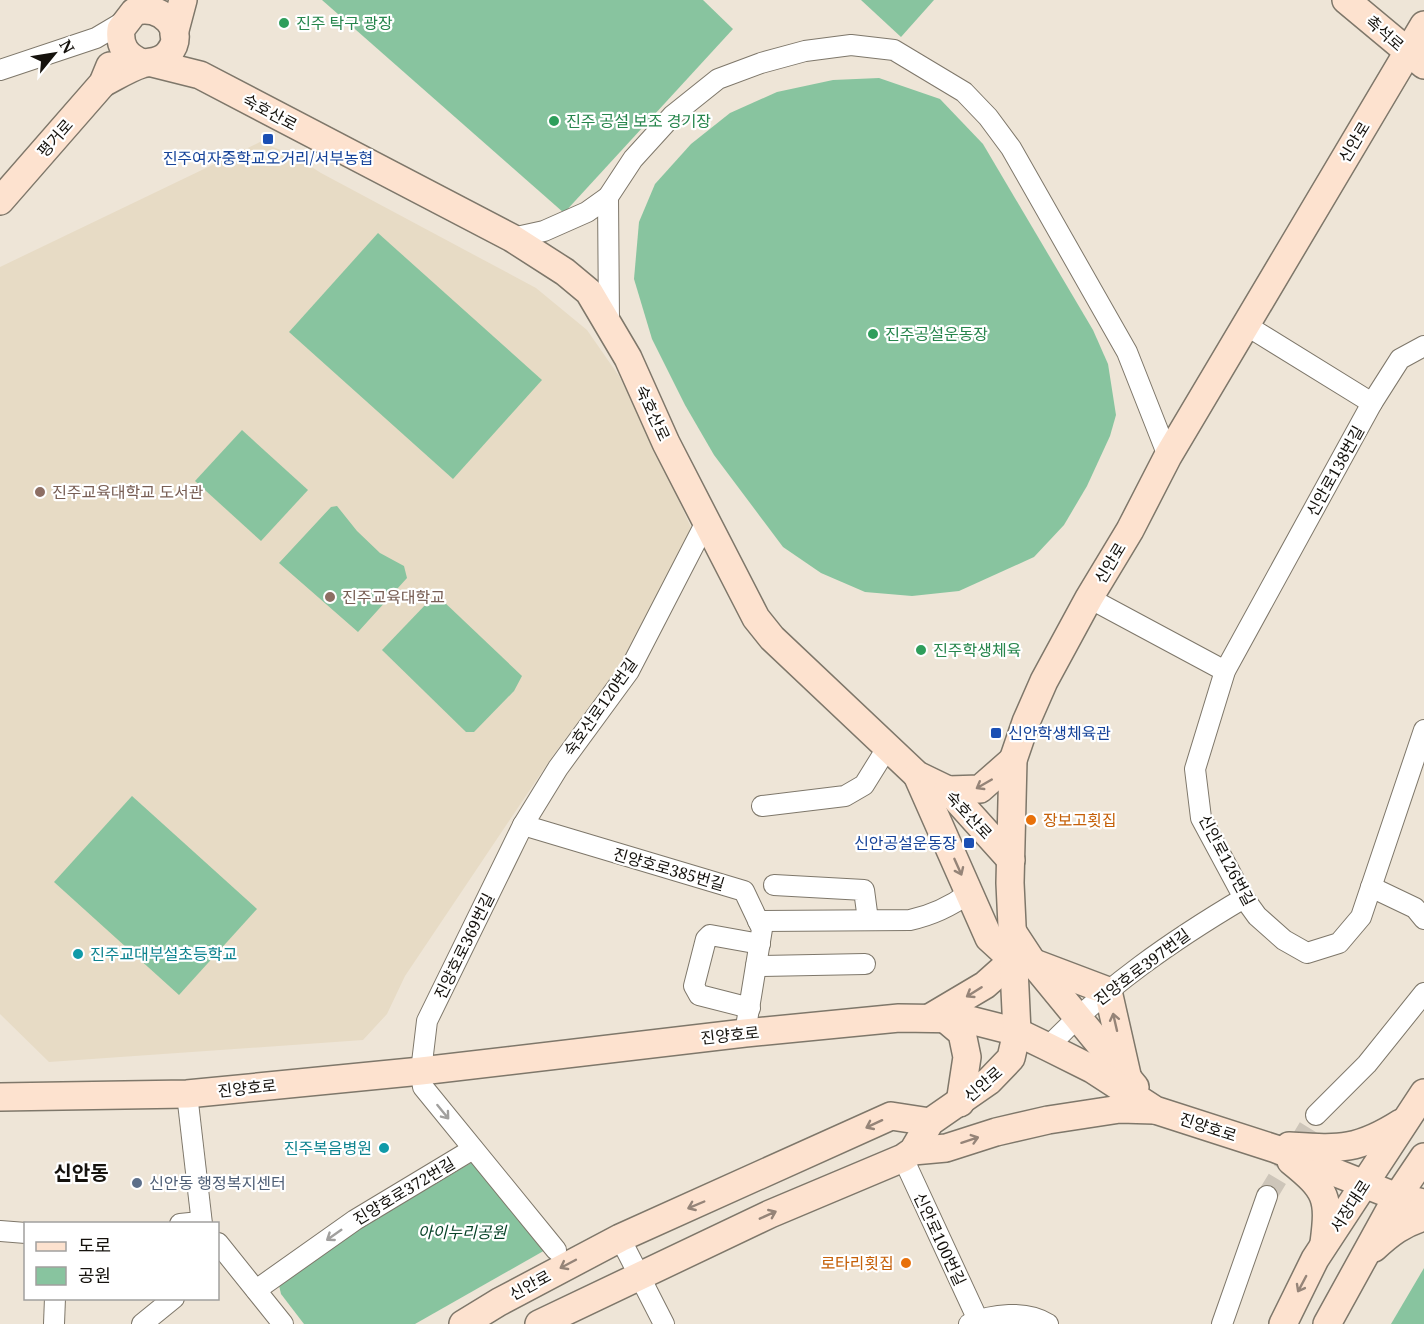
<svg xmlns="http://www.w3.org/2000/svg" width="1424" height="1324" font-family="'Noto Serif','Noto Sans KR',serif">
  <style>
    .built { fill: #e7dbc5 }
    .green { fill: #88c49f }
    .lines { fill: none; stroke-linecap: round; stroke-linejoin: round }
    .street-tunnel { stroke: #cdc5b9; stroke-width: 20; stroke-dasharray: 20 10; stroke-linecap: butt }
    .street-casing { stroke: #7e776a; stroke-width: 22 }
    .secondary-casing { stroke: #7e776a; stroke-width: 30 }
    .street { stroke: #fff; stroke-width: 20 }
    .secondary { stroke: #fde2cf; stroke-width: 27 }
    .oneway { stroke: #958478 }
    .oneway2 { stroke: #a1a09e }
    .leisure-dot { fill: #2e9e5b; stroke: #fff; stroke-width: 2 }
    .transit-dot { fill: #1a4fb4; stroke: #fff; stroke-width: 2 }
    .education-dot { fill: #8d6e63; stroke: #fff; stroke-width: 2 }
    .food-dot { fill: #e8710a; stroke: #fff; stroke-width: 2 }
    .culture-dot { fill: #0f9aa8; stroke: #fff; stroke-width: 2 }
    .service-dot { fill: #5c6f8a; stroke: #fff; stroke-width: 2 }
    .labels { text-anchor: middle; stroke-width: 4.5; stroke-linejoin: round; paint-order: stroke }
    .leisure-label { font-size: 16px; fill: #27864d; stroke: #fff; text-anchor: start }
    .street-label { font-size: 16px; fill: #15120d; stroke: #fff }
    .transit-label { font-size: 16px; fill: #164399; stroke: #fff }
    .education-label { font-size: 16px; fill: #785e54; stroke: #fff; text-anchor: start }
    .food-label { font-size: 16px; fill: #c56008; stroke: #fff; text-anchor: start }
    .culture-label { font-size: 16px; fill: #0d838f; stroke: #fff; text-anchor: start }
    .service-label { font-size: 16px; fill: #4e5e75; stroke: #fff; text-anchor: start }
    .park-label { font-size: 16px; font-style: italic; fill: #074328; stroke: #fff }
    .quarter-label { font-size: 20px; font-weight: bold; fill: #15120d; stroke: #fff }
  </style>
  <rect width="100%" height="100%" fill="#eee5d7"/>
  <path class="built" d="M260 142 291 154 321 173 536 288 587 330 619 376 639 414 695 536 626 657 554 754 405 976 387 1014 363 1040 49 1062 0 1014V267Z"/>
  <g class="green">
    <path d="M322 0H703L733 29 564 213Z"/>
    <path d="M861 0H934L901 37Z"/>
    <path d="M879 78 940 99 983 144 1093 330 1108 364 1116 415 1110 436 1087 486 1064 525 1034 557 959 591 912 596 865 592 821 573 783 547 714 455 685 405 652 339 634 279 639 222 655 184 691 144 730 113 777 92 833 80Z"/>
    <path d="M378 233 542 380 453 479 289 332Z"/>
    <path d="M242 430 308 490 261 541 195 481Z"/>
    <path d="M337 506 357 531 380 553 404 566 407 578 358 632 279 563 331 507Z"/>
    <path d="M435 599 442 600 522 676 514 691 474 732H466L382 650 428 602Z"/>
    <path d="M132 796 257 909 179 995 54 882Z"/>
    <path d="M476 1160 547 1249 415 1324H304L281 1294 278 1281 368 1222Z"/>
    <path d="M1424 1268V1324H1391Z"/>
  </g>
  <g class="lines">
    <path class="street-tunnel" d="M1267 1196 1316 1115"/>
    <g class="street-casing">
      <g id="street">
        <path d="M0 70 96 38 123 22"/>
        <path d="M608 197 609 321"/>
        <path d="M512 238 544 231 587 212 608 197 633 159 673 115 718 79 761 63 805 51 851 45 894 50 964 92 988 117 1011 148 1127 352 1168 456"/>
        <path d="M1244 324 1372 403"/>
        <path d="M1424 346 1400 359 1372 403 1225 671 1195 769 1201 818 1244 898 1257 916 1284 940 1307 953 1339 943 1361 917 1424 730"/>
        <path d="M1089 598 1225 671"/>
        <path d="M762 806 845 796 864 785 887 748"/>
        <path d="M523 825 744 891 762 929 745 1033"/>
        <path d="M774 885 864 890 868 920"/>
        <path d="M1371 887 1415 908 1424 919"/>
        <path d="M758 921 910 920C933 915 950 907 969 893"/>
        <path d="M756 966 865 964"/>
        <path d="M750 1008 699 995 694 986 706 939 710 935 760 944"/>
        <path d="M1048 1047C1105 987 1173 940 1244 898"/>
        <path d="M187 1094 202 1224"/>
        <path d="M1316 1115 1367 1064 1424 993"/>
        <path d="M903 1158 978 1320"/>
        <path d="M180 1224 200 1222"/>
        <path d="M0 1231 26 1233"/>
        <path d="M620 1238 664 1324"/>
        <path d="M218 1243 283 1324"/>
        <path d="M556 1250 423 1087 421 1071 427 1021 523 825 558 768 629 671 706 522"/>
        <path d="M256 1290 355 1220 473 1149"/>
        <path d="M54 1324 55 1298"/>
        <path d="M142 1324 174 1298"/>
        <path d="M969 1324C992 1314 1026 1310 1048 1324"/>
        <path d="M1222 1324 1267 1196"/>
      </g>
    </g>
    <g class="secondary-casing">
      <g id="secondary">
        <path d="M1346 0 1424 65"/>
        <path d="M174 34 183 0"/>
        <path d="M152 63 200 75 512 238 565 272 589 292 628 358 666 443 756 618 772 638 917 775 948 790 1011 860"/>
        <path d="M103 83C115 77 129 68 142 64 151 61 160 63 168 54 189 31 160 2 134 12L121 29C119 46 126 57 143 63"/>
        <path d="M0 201 103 83 110 66"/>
        <path d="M917 775 989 938 1013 960 985 985 931 1017"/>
        <path d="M948 790 980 789 1013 760"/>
        <path d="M1012 931 1033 963 1135 1087"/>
        <path d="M1034 963 1108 991 1127 1075"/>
        <path d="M943 1017 962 1033 967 1057 960 1103"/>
        <path d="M0 1097 187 1094 421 1071 745 1033 899 1018 966 1019 1017 1032 1048 1047 1092 1069 1155 1110 1276 1149 1397 1197 1424 1203"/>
        <path d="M1289 1146C1339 1149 1357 1151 1401 1123"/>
        <path d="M913 1151 946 1148 996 1132 1048 1120 1120 1109 1154 1110"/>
        <path d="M1291 1161C1327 1190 1330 1198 1324 1243"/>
        <path d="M1374 1248C1389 1234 1403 1223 1424 1217"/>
        <path d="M463 1324 499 1302 620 1238 891 1116 930 1122"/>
        <path d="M539 1324 770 1214 903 1158 913 1151 930 1122 989 1081 1011 1058 1017 1032 1010 883 1013 760 1026 722 1044 681 1089 598 1130 530 1168 456 1424 25"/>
        <path d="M1283 1324 1315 1259 1424 1093"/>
        <path d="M1327 1324 1397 1197 1424 1157"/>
      </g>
    </g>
    <use href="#street" class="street"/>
    <use href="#secondary" class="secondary"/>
  </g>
  <defs><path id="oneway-shaft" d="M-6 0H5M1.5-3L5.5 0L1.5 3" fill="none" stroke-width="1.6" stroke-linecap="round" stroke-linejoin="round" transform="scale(1.5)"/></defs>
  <g class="oneway">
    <use href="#oneway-shaft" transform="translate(984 784) rotate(150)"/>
    <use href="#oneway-shaft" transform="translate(958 867) rotate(66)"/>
    <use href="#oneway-shaft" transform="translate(974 992) rotate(148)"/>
    <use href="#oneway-shaft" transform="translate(1115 1022) rotate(-103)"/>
    <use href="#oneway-shaft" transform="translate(874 1124) rotate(155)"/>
    <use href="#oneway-shaft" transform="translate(970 1140) rotate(-18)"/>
    <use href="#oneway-shaft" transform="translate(696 1205) rotate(157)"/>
    <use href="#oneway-shaft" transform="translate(768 1215) rotate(-24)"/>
    <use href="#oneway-shaft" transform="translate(568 1264) rotate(152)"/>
    <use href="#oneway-shaft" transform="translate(1302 1284) rotate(118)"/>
  </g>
  <g class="oneway2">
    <use href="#oneway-shaft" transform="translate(443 1112) rotate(51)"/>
    <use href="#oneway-shaft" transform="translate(334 1235) rotate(145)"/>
  </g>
  <g class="leisure-dot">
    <circle cx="284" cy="23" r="6"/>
    <circle cx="554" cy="121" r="6"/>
    <circle cx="873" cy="334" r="6"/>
    <circle cx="921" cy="650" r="6"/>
  </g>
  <g class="transit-dot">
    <rect x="262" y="133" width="12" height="12" rx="3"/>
    <rect x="990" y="727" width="12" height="12" rx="3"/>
    <rect x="963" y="837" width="12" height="12" rx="3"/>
  </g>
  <g class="education-dot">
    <circle cx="40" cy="492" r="6"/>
    <circle cx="330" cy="597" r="6"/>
  </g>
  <g class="food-dot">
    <circle cx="1031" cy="820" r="6"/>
    <circle cx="906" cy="1263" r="6"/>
  </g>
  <g class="culture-dot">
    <circle cx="78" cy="954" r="6"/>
    <circle cx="384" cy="1148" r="6"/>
  </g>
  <circle class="service-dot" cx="137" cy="1183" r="6"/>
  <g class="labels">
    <g class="leisure-label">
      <text x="296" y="29">진주 탁구 광장</text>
      <text x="566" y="127">진주 공설 보조 경기장</text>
      <text x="885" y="340">진주공설운동장</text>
      <text x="933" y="656">진주학생체육</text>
    </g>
    <g class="street-label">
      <text transform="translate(1385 33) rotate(41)" y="6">촉석로</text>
      <text transform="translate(270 112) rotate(28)" y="6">숙호산로</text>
      <text transform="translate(55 138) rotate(-49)" y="6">평거로</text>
      <text transform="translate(1354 142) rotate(-59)" y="6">신안로</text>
      <text transform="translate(653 413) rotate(65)" y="6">숙호산로</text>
      <text transform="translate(1335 471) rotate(-61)" y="6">신안로138번길</text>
      <text transform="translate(1110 563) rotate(-59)" y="6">신안로</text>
      <text transform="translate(600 707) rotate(-55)" y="6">숙호산로120번길</text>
      <text transform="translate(969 815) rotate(47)" y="6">숙호산로</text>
      <text transform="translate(1227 860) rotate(62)" y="6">신안로126번길</text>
      <text transform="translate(669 869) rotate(16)" y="6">진양호로385번길</text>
      <text transform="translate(464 946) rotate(-64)" y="6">진양호로369번길</text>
      <text transform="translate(1142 967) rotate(-37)" y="6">진양호로397번길</text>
      <text transform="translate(730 1035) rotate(-6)" y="6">진양호로</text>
      <text transform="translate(983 1084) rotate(-41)" y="6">신안로</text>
      <text transform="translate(247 1088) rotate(-6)" y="6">진양호로</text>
      <text transform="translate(1208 1127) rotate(18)" y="6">진양호로</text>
      <text transform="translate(404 1191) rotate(-31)" y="6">진양호로372번길</text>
      <text transform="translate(1350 1206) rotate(-57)" y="6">서장대로</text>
      <text transform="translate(940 1239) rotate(65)" y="6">신안로100번길</text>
      <text transform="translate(530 1285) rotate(-28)" y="6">신안로</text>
    </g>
    <g class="transit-label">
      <text x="268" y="164">진주여자중학교오거리/서부농협</text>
      <text x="1008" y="739" text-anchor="start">신안학생체육관</text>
      <text x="957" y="849" text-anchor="end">신안공설운동장</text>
    </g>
    <g class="education-label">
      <text x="52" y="498">진주교육대학교 도서관</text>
      <text x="342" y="603">진주교육대학교</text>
    </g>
    <g class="food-label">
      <text x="1043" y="826">장보고횟집</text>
      <text x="894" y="1269" text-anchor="end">로타리횟집</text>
    </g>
    <g class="culture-label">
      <text x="90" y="960">진주교대부설초등학교</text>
      <text x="372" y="1154" text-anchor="end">진주복음병원</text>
    </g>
    <g class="service-label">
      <text x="149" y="1189">신안동 행정복지센터</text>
    </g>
    <g class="park-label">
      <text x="462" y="1238">아이누리공원</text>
    </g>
    <g class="quarter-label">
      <text x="81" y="1180">신안동</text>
    </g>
  </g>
  <rect x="24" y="1222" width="195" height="78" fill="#ffffff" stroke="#a1a09e" stroke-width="1.5"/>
  <rect x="36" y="1242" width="30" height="9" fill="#fde2cf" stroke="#a1a09e" stroke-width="1.5"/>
  <text x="78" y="1252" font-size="18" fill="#15120d">도로</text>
  <rect x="36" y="1267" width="30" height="18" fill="#88c49f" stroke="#a1a09e" stroke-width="1.5"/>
  <text x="78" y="1282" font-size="18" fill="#15120d">공원</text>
  <g transform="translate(54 54) rotate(60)" stroke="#ffffff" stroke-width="4.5" paint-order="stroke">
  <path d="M0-4.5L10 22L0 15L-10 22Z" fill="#15120d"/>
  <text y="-9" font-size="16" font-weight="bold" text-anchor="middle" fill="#15120d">N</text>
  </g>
</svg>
